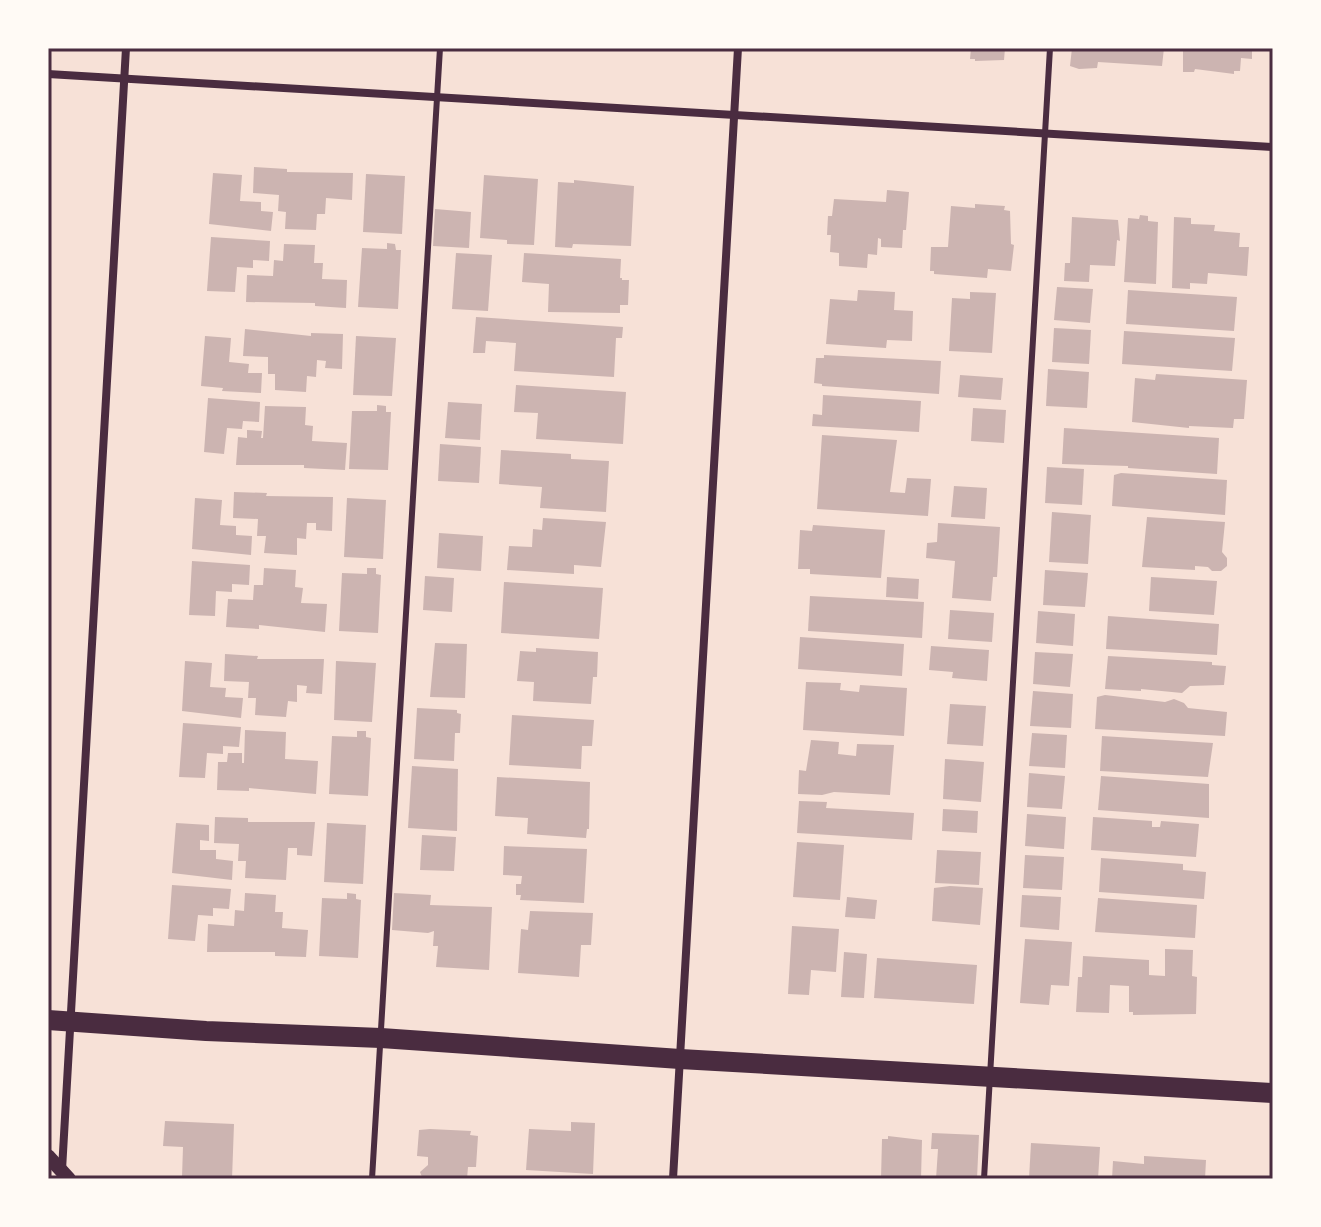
<svg xmlns="http://www.w3.org/2000/svg" width="1321" height="1227" font-family="'Nunito Sans',sans-serif">
  <style>
    .building { fill: #ccb4b1 }
    .lines { fill: none; stroke-linecap: round; stroke-linejoin: round }
    .service { stroke: #4a2c40; stroke-width: 6 }
    .minor { stroke: #4a2c40; stroke-width: 8 }
    .tertiary { stroke: #4a2c40; stroke-width: 14 }
    .primary { stroke: #4a2c40; stroke-width: 20 }
    .neatline { fill: none; stroke: #4a2c40; stroke-width: 3 }
  </style>
  <rect width="100%" height="100%" fill="#f7e1d7"/>
  <g class="building">
    <path d="M971 48H1005L1004 60 975 61V59H970Z"/>
    <path d="M1072 48H1164L1162 66 1098 62 1097 68 1079 69 1070 66Z"/>
    <path d="M1183 48H1252V59L1241 58 1240 71H1234V74L1195 69 1194 72H1183Z"/>
    <path d="M254 167 287 169V172L353 173 352 200 326 198 325 214H317L316 230 285 229 286 212 278 211 279 195 253 193Z"/>
    <path d="M213 173 242 175 240 201 261 202V211L273 212 271 231 209 224Z"/>
    <path d="M366 174 405 176 402 234 363 232Z"/>
    <path d="M484 175 538 179 534 245 507 244V240L480 238Z"/>
    <path d="M574 180 634 186 631 246 573 244 572 248 555 247 558 182 574 183Z"/>
    <path d="M887 190 909 192 906 230H903L902 248 881 247V239L878 238 877 255 868 254 867 268 839 266V253L830 252 831 235H827L828 216H832L834 199 886 202Z"/>
    <path d="M975 204 1005 206 1004 210 1010 211 1011 244 1014 245 1011 271 988 269 987 278 934 274V271H930L931 247H948L951 206 975 208Z"/>
    <path d="M435 209 471 212 469 248 433 246Z"/>
    <path d="M1140 215 1148 216V221L1158 222 1156 284 1124 282 1128 218 1139 219Z"/>
    <path d="M1072 217 1118 220 1120 241 1117 240 1115 266 1090 265 1089 282 1064 281 1065 263H1070Z"/>
    <path d="M1174 217 1191 218V224L1215 225 1214 231 1240 233 1239 247H1249L1247 276 1208 273 1207 284 1190 283V289L1172 288Z"/>
    <path d="M211 237 270 241 269 261 253 260V268L237 267 235 292 207 291Z"/>
    <path d="M387 243 395 244 396 250H401L398 309 358 307 362 248 387 249Z"/>
    <path d="M284 244 315 245 314 263H323L322 279 347 280 346 308 315 306V303L246 302 247 275 273 276 274 260 283 261Z"/>
    <path d="M456 253 492 255 488 311 452 309Z"/>
    <path d="M524 253 621 259 620 278H622V280H629L628 305H620V313L548 312 549 284 522 282Z"/>
    <path d="M1057 287 1093 289 1090 323 1054 320Z"/>
    <path d="M858 290 895 292 894 310 913 311 912 341 887 340 886 348 826 344 830 299 857 301Z"/>
    <path d="M1128 290 1237 297 1234 331 1126 324Z"/>
    <path d="M970 292 996 293 992 353 949 351 952 298 970 299Z"/>
    <path d="M476 317 623 327 622 338H616L614 377 514 371 516 343 486 341 485 353H473Z"/>
    <path d="M1054 328 1091 330 1089 364 1052 362Z"/>
    <path d="M245 329 311 336V333L343 334 342 369 325 368 326 361 317 360 316 377 307 376 306 392 275 390V374H268V357L243 356Z"/>
    <path d="M1124 331 1235 338 1232 371 1122 364Z"/>
    <path d="M205 336 231 338 229 362 249 364 248 373H262L261 393 222 391 223 388 201 386Z"/>
    <path d="M356 336 396 338 392 396 353 395Z"/>
    <path d="M824 355 941 361 939 394 822 386V384L814 383 816 358H824Z"/>
    <path d="M1048 369 1089 372 1087 408 1046 406Z"/>
    <path d="M1156 374 1247 380 1244 419H1234L1233 428 1189 426V428L1132 422 1135 378 1155 380Z"/>
    <path d="M960 375 1003 378 1001 400 958 397Z"/>
    <path d="M516 385 626 392 623 444 536 439 538 413 514 412Z"/>
    <path d="M823 395 921 401 919 432 812 426 813 414 822 415Z"/>
    <path d="M208 398 260 402 259 422 243 421 242 429 227 428 224 454 204 452Z"/>
    <path d="M448 402 482 404 480 440 445 438Z"/>
    <path d="M377 405 386 406V412H391L388 470 349 469 352 411H377Z"/>
    <path d="M265 406 306 407 305 425 313 426 312 441 347 443 345 470 304 468V465H236L238 437 247 438V430L262 431 261 438H263Z"/>
    <path d="M973 408 1006 410 1004 443 971 441Z"/>
    <path d="M1064 428 1219 438 1217 474 1128 468V466L1062 464Z"/>
    <path d="M822 435 897 440 890 492 905 493 907 478 931 479 928 516 817 509Z"/>
    <path d="M440 444 481 447 479 483 438 481Z"/>
    <path d="M501 450 571 454V459L609 461 606 512 540 508 542 487 499 484Z"/>
    <path d="M1047 467 1084 469 1082 505 1045 503Z"/>
    <path d="M1121 473 1227 480 1225 515 1112 506 1114 475Z"/>
    <path d="M954 486 987 488 985 519 951 517Z"/>
    <path d="M234 492 267 493 266 496 333 497 332 531 316 530V523H307L306 539 297 538V555L264 553 266 536H257L258 519 233 518Z"/>
    <path d="M195 498 222 500 220 525 236 526V535L252 536 251 555 192 549Z"/>
    <path d="M347 498 386 500 383 559 344 557Z"/>
    <path d="M1052 512 1091 515 1088 564 1049 562Z"/>
    <path d="M1147 517 1225 522 1222 552 1227 558V566L1221 571H1212L1208 567 1195 566V570L1142 567Z"/>
    <path d="M543 518 606 522 601 567 574 565V574L507 570 509 546 532 547 533 529 542 530Z"/>
    <path d="M938 523 1000 527 997 577H993L991 601 952 598 955 561 926 558 927 543 937 542Z"/>
    <path d="M813 525 885 530 881 578 810 574V569H798L800 530 812 531Z"/>
    <path d="M439 533 483 536 481 571 437 568Z"/>
    <path d="M192 561 250 565 249 585 232 584V592L216 591 215 616 189 615Z"/>
    <path d="M264 568 296 570 295 587 303 588 301 603 327 604 325 632 259 625V629L226 627 228 599 253 600 254 585H263Z"/>
    <path d="M367 568H376V574L381 575 378 633 339 631 342 573 367 574Z"/>
    <path d="M1045 570 1088 573 1085 607 1043 605Z"/>
    <path d="M425 576 454 578 452 612 423 610Z"/>
    <path d="M887 577 919 579 918 599 886 597Z"/>
    <path d="M1151 577 1217 581 1214 615 1149 611Z"/>
    <path d="M504 582 603 588 599 639 501 633Z"/>
    <path d="M810 596 924 602 922 638 808 631Z"/>
    <path d="M950 610 994 613 992 642 948 639Z"/>
    <path d="M1038 611 1075 614 1073 646 1036 643Z"/>
    <path d="M1108 616 1219 624 1217 655 1106 649Z"/>
    <path d="M800 637 904 644 902 676 798 669Z"/>
    <path d="M435 643 467 644 465 698 430 697Z"/>
    <path d="M931 646 989 650 987 681 952 678 953 672 929 670Z"/>
    <path d="M536 648 598 652 597 677H593L591 704 533 701 534 682 517 681 520 651 536 652Z"/>
    <path d="M1035 652 1073 654 1070 687 1033 684Z"/>
    <path d="M225 654 258 656 257 659H324L322 694 306 693 307 686 297 685V702L288 701 286 717 255 715 256 698H248L249 682 224 681Z"/>
    <path d="M1108 656 1212 662V665L1226 666 1224 685 1190 686 1182 693 1141 689V691L1105 689Z"/>
    <path d="M185 661 212 663 210 687 226 688 225 697 243 698 241 718 182 711Z"/>
    <path d="M336 661 376 663 372 722 334 720Z"/>
    <path d="M806 682 841 683 840 690 859 692 860 685 907 688 904 736 803 730Z"/>
    <path d="M1033 691 1073 694 1071 728 1030 726Z"/>
    <path d="M1105 695 1165 702 1174 699 1184 703 1188 708 1227 712 1225 736 1095 729 1097 697Z"/>
    <path d="M950 704 986 706 983 746 947 744Z"/>
    <path d="M417 708 457 710V713L461 714 460 733H455L454 761 414 759Z"/>
    <path d="M512 715 594 720 592 746H582L581 769 509 765Z"/>
    <path d="M183 723 241 727 239 747 223 746V754L207 753 205 778 179 777Z"/>
    <path d="M245 730 286 732 285 759 318 761 316 794 249 788V791L217 790 218 762H227L228 753H242V763H244Z"/>
    <path d="M357 731H366V737L371 738 368 796 329 794 332 736 357 737Z"/>
    <path d="M1032 733 1067 735 1065 768 1029 766Z"/>
    <path d="M1102 736 1213 743 1208 777 1100 771Z"/>
    <path d="M811 740 839 742 838 754 856 756 857 744 894 745 890 795 834 792 822 795 798 794 799 770 806 771Z"/>
    <path d="M945 759 984 762 981 802 943 799Z"/>
    <path d="M412 766 458 769 457 831 408 828Z"/>
    <path d="M1029 773 1065 776 1062 809 1027 807Z"/>
    <path d="M1101 776 1209 784V818L1098 810Z"/>
    <path d="M497 777 590 782 589 829H587L586 838 527 834 528 818 495 816Z"/>
    <path d="M799 801 827 802 826 808 914 813 912 840 797 833Z"/>
    <path d="M943 809 978 811 977 833 942 831Z"/>
    <path d="M1027 814 1066 817 1064 849 1025 846Z"/>
    <path d="M215 817 248 818V822H315L312 856 297 855V848H288L286 880 245 878 246 861H238L239 844 214 843Z"/>
    <path d="M1093 817 1152 821V827H1160L1161 821 1199 824 1196 857 1091 850Z"/>
    <path d="M176 823 209 825V841L200 840V850H216V859L233 861 232 880 172 873Z"/>
    <path d="M327 823 366 825 363 884 324 882Z"/>
    <path d="M422 835 456 837 454 871 420 870Z"/>
    <path d="M797 842 844 845 840 900 793 897Z"/>
    <path d="M504 846 587 849 584 903 520 900 521 895H516V884H521L522 876 503 875Z"/>
    <path d="M937 850 981 852 979 885 935 883Z"/>
    <path d="M1025 855 1064 857 1062 890 1023 888Z"/>
    <path d="M1101 858 1183 864V870L1206 872 1204 899 1099 892Z"/>
    <path d="M172 885 231 889 229 909 213 908V916L198 915 195 941 168 939Z"/>
    <path d="M950 886 983 888 980 925 932 921 934 888Z"/>
    <path d="M245 893 276 895 275 912H283L282 928 308 930 306 957 275 956V952H207L208 924 234 926 235 910 244 911Z"/>
    <path d="M347 893 356 894V899L361 900 358 958 319 956 322 898 347 899Z"/>
    <path d="M394 893 431 895 430 905 492 907 489 970 436 967 438 946H433L434 931 428 933 392 930Z"/>
    <path d="M1022 895 1061 897 1059 930 1020 927Z"/>
    <path d="M847 897 877 900 875 919 845 917Z"/>
    <path d="M1098 898 1197 905 1195 938 1095 932Z"/>
    <path d="M530 911 593 913 591 945H581L579 977 518 973 521 929 528 930Z"/>
    <path d="M792 926 839 929 836 972 811 970 809 995 788 994Z"/>
    <path d="M1025 939 1072 942 1069 986 1051 985 1049 1005 1020 1003Z"/>
    <path d="M1165 949 1193 950 1192 976 1197 977 1196 1014 1133 1015V1012H1129V986L1110 985 1109 1013 1076 1012 1078 977H1082L1083 956 1149 960V975L1165 976Z"/>
    <path d="M844 952 867 954 864 998 841 997Z"/>
    <path d="M877 958 977 965 974 1004 874 998Z"/>
    <path d="M165 1121 234 1124 232 1179 182 1177 183 1147 163 1146Z"/>
    <path d="M571 1122 595 1123 593 1174 526 1170 529 1129 571 1131Z"/>
    <path d="M430 1129 471 1131 470 1135 478 1136 476 1167H468L467 1179 422 1177 420 1172 428 1165V1157L417 1156 419 1130Z"/>
    <path d="M932 1133 979 1135 977 1179H936L938 1149H931Z"/>
    <path d="M888 1136 922 1140 921 1179H881L882 1139H888Z"/>
    <path d="M1031 1143 1100 1147 1098 1179H1029Z"/>
    <path d="M1144 1156 1206 1160 1205 1179H1112L1113 1161 1144 1164Z"/>
  </g>
  <g class="lines">
    <g class="service">
      <path d="M372 1179 440 48"/>
      <path d="M984 1179 1050 48"/>
    </g>
    <g class="minor">
      <path d="M48 74 1273 147"/>
      <path d="M62 1170 126 48"/>
      <path d="M673 1179 738 48"/>
    </g>
    <path class="tertiary" d="M48 1156 69 1179"/>
    <path class="primary" d="M48 1020 206 1031 381 1038 680 1059 1273 1093"/>
  </g>
  <rect width="1321" height="1227" fill="none" stroke="#fffaf5" stroke-width="100"/>
  <rect x="50" y="50" width="1221" height="1127" class="neatline"/>
</svg>
